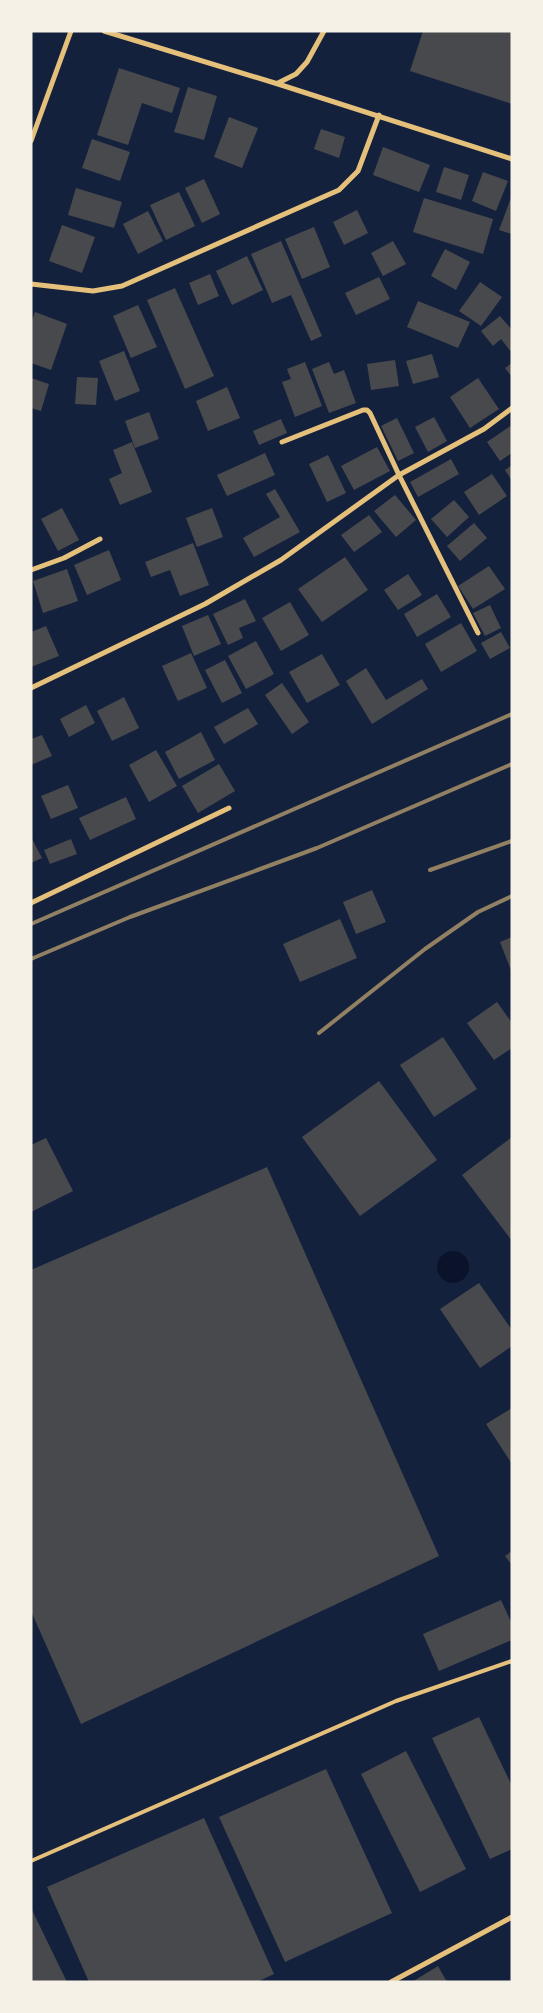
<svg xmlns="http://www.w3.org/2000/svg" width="543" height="2013" font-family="'Fira Sans',sans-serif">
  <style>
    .water { fill: #0b132b }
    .building { fill: #48494c }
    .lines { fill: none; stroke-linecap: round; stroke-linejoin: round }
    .service { stroke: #e5c07b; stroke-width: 4 }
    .minor { stroke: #e5c07b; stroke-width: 5 }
    .rail { stroke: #918062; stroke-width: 4 }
  </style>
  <rect width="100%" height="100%" fill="#14213d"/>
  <circle class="water" cx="453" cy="1267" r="16"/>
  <g class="building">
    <path d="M423 31H512V104L410 71Z"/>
    <path d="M119 68 180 88 172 113 142 103 128 145 97 135Z"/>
    <path d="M188 87 217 96 204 140 174 132Z"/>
    <path d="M229 117 258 128 242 168 214 157Z"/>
    <path d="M321 129 345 137 339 158 314 149Z"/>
    <path d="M92 139 130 152 120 181 82 168Z"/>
    <path d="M383 147 430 165 419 192 373 175Z"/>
    <path d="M444 167 469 175 461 200 436 192Z"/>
    <path d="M483 172 508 181 496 211 472 201Z"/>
    <path d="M204 179 220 214 202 223 185 188Z"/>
    <path d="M76 188 122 202 114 228 68 215Z"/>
    <path d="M179 192 195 226 166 240 150 205Z"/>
    <path d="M512 195V234L499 230Z"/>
    <path d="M424 198 493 219 483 254 413 232Z"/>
    <path d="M357 210 368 233 344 245 333 222Z"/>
    <path d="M148 211 163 241 138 254 123 224Z"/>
    <path d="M62 225 95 237 82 273 49 261Z"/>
    <path d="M314 227 330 267 302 279 285 239Z"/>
    <path d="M281 241 322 336 311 341 291 295 272 303 251 254Z"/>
    <path d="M393 241 406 264 383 276 371 253Z"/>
    <path d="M445 249 470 262 456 290 431 276Z"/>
    <path d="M247 256 263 290 232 305 216 271Z"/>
    <path d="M210 274 219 296 198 305 189 283Z"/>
    <path d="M379 277 390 299 356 315 345 293Z"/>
    <path d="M480 282 502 297 481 326 459 311Z"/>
    <path d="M175 288 214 376 185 389 147 300Z"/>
    <path d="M418 301 470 322 458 348 407 327Z"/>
    <path d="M138 305 157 347 131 358 113 316Z"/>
    <path d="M35 312 67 324 51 370 31 363V323Z"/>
    <path d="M500 316 512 330V353L501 339 493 346 481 331Z"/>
    <path d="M124 351 140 391 115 401 99 361Z"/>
    <path d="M432 354 439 377 413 384 406 361Z"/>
    <path d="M395 360 399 386 371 390 367 364Z"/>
    <path d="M305 362 322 406 295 417 282 382 291 379 287 369Z"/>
    <path d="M329 362 334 374 344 370 356 403 329 413 312 369Z"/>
    <path d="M512 363V377L505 368Z"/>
    <path d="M77 377 98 378 96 405 75 404Z"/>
    <path d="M31 378 49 384 41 411 31 408Z"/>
    <path d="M478 378 499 409 470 428 450 397Z"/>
    <path d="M227 387 240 418 208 431 196 401Z"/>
    <path d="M149 412 159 439 135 448 125 421Z"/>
    <path d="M434 417 447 441 428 452 415 427Z"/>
    <path d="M397 418 414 453 398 461 381 426Z"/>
    <path d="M281 419 287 433 259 445 253 431Z"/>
    <path d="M512 425V453L500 461 487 442Z"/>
    <path d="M132 442 152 492 120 505 109 479 122 473 113 450Z"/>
    <path d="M377 447 390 471 354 490 341 466Z"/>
    <path d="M265 453 275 475 227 496 217 475Z"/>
    <path d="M328 455 346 493 327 502 309 464Z"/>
    <path d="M451 459 459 474 418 497 410 482Z"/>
    <path d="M512 465V481L505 470Z"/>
    <path d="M492 474 507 496 479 515 464 492Z"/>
    <path d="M275 489 300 532 254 557 243 538 280 517 266 494Z"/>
    <path d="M395 495 416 520 396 537 374 511Z"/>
    <path d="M454 500 469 517 447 537 431 519Z"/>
    <path d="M62 508 79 540 58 551 41 519Z"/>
    <path d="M212 508 223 537 197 547 186 518Z"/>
    <path d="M369 515 382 532 354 552 341 535Z"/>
    <path d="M474 523 487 538 460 561 447 546Z"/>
    <path d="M193 543 209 585 180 596 170 570 151 577 145 562Z"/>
    <path d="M109 550 121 580 87 595 74 565Z"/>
    <path d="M345 557 368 590 322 622 298 589Z"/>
    <path d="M489 566 505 589 473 609 458 586Z"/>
    <path d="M67 569 78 601 43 613 33 581Z"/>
    <path d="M408 574 422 595 398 610 384 590Z"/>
    <path d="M437 594 451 617 417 637 404 614Z"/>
    <path d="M245 599 256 621 239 628 243 638 228 645 213 614Z"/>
    <path d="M290 602 309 635 281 651 262 618Z"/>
    <path d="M490 605 501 628 485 636 473 613Z"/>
    <path d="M208 615 221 644 194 656 182 626Z"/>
    <path d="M461 623 477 651 441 672 425 644Z"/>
    <path d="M46 626 59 656 31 667V632Z"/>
    <path d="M501 632 510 648 490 659 481 643Z"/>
    <path d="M256 641 274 674 246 689 228 656Z"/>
    <path d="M191 653 207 688 178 701 162 666Z"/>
    <path d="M322 654 340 685 307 703 289 672Z"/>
    <path d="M225 660 242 693 222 703 205 670Z"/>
    <path d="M366 668 386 700 422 679 428 689 372 724 346 681Z"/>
    <path d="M282 683 309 722 292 734 265 695Z"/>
    <path d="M124 697 139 728 112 741 97 711Z"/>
    <path d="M86 705 95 723 69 737 60 719Z"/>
    <path d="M248 708 258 724 224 744 214 727Z"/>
    <path d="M201 732 215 760 179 779 165 752Z"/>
    <path d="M42 735 52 756 31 765V739Z"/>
    <path d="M156 750 177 786 149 802 129 765Z"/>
    <path d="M219 764 235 791 198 813 182 786Z"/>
    <path d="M68 785 78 808 51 819 41 796Z"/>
    <path d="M126 797 136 819 90 840 79 818Z"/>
    <path d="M31 837 42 858 31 863Z"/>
    <path d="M71 839 77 854 50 864 44 850Z"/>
    <path d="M372 890 386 922 356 934 343 902Z"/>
    <path d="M340 919 357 958 300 982 283 944Z"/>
    <path d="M512 937V973L500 942Z"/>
    <path d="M497 1002 512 1023V1048L494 1060 467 1023Z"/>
    <path d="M443 1037 477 1089 434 1117 400 1065Z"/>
    <path d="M379 1081 437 1160 360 1216 302 1137Z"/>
    <path d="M512 1137V1241L462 1175Z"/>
    <path d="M46 1138 73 1191 31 1212V1145Z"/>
    <path d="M267 1167 439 1556 81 1724 31 1611V1270Z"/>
    <path d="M479 1283 512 1330V1346L480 1368 440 1309Z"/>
    <path d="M512 1408V1464L486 1424Z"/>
    <path d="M512 1551V1565L505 1556Z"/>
    <path d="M501 1600 512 1624V1640L439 1671 423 1634Z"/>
    <path d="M479 1717 512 1786V1849L490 1859 432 1738Z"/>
    <path d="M406 1751 466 1869 420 1892 361 1774Z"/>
    <path d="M326 1769 392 1913 285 1962 219 1817Z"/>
    <path d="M204 1818 274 1974 257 1982H89L47 1887Z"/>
    <path d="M31 1908 67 1982H31Z"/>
    <path d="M438 1966 447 1982H412Z"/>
  </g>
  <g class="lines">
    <path class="service" d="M31 1861 396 1701 512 1661"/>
    <g class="minor">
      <path d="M104 31 278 84 512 159"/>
      <path d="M278 83 296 74 307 62 324 31"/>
      <path d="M31 141 71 31"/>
      <path d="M31 284 93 291 122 286 339 190 358 171 379 115"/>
      <path d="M282 442 363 410H367L370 413 399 475 478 633"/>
      <path d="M31 570 64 558 100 539"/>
      <path d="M31 688 205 604 281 560 399 475 484 429 512 408"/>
      <path d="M31 903 229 808"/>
      <path d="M391 1982 512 1917"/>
    </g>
    <g class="rail">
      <path d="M430 870 512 841"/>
      <path d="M31 924 512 714"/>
      <path d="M31 959 130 917 317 848 512 764"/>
      <path d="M319 1033 425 949 478 912 512 896"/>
    </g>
  </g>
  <rect width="543" height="2013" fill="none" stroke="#f6f1e7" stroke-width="65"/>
</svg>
